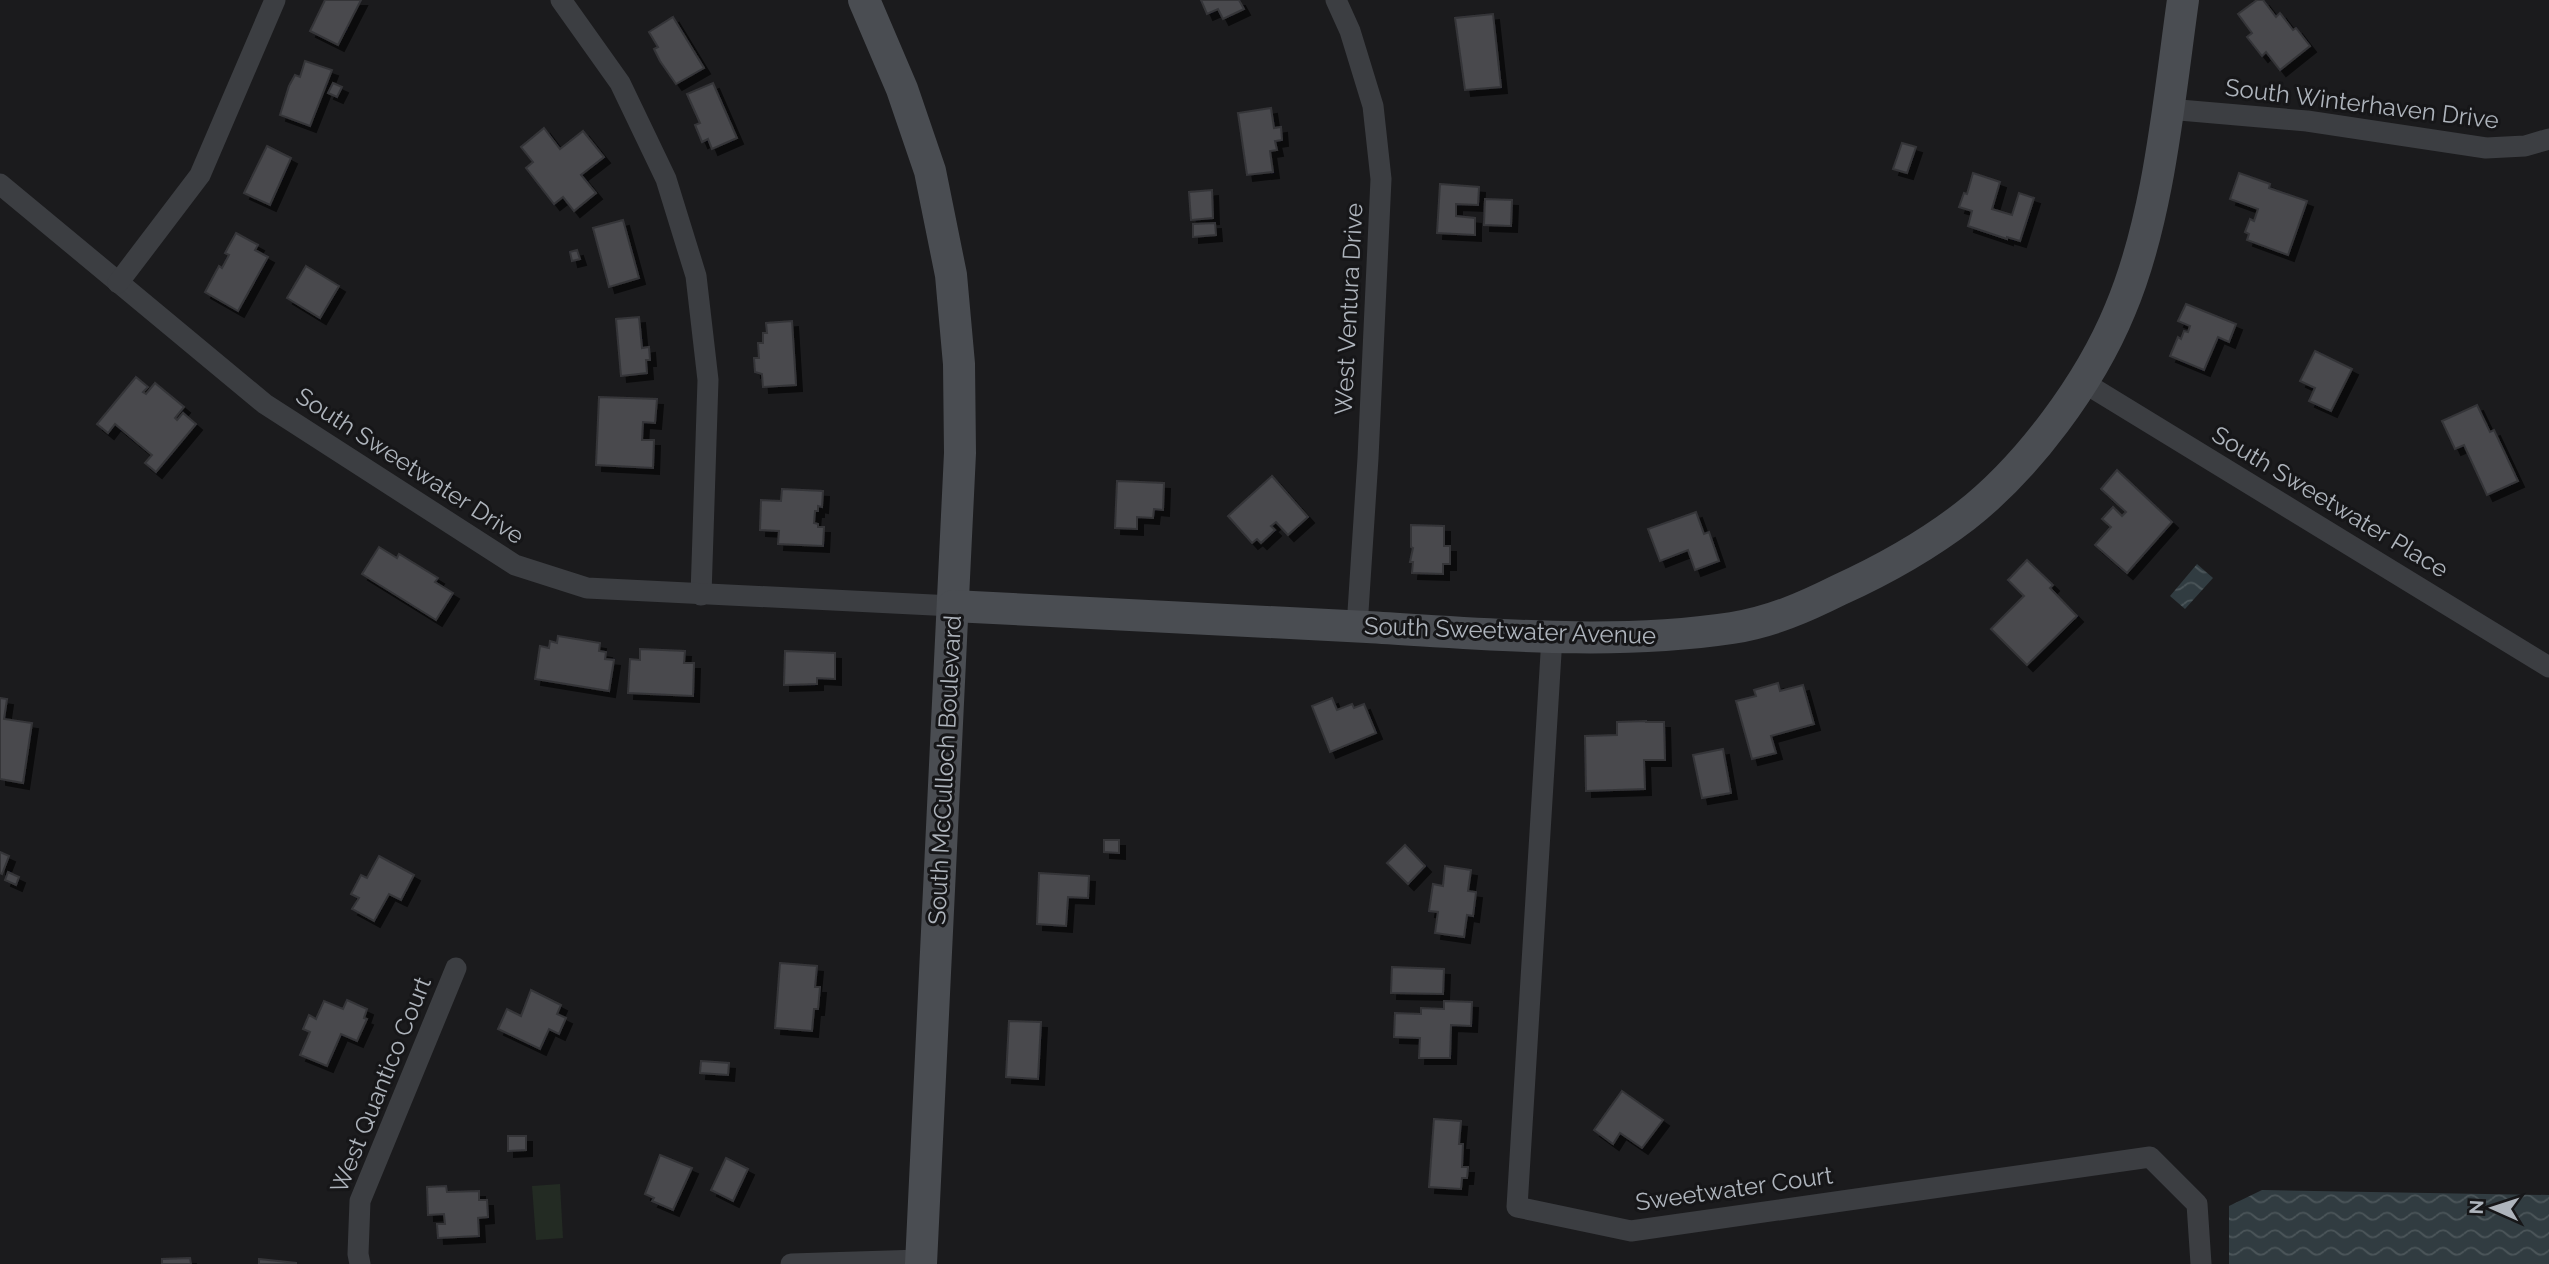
<svg xmlns="http://www.w3.org/2000/svg" width="2549" height="1264" font-family="Raleway,sans-serif">
  <style>
    .pitch { fill: #232b23 }
    .water { fill: url(#water-waves) }
    .building { fill: #48494d; stroke: #353539; stroke-width: 2; filter: url(#shadow) }
    .lines { fill: none; stroke-linecap: round; stroke-linejoin: round }
    .street { stroke: #3c3e42; stroke-width: 21 }
    .secondary { stroke: #4a4d52; stroke-width: 32 }
    .labels { text-anchor: middle; stroke-width: 6; stroke-linejoin: round; paint-order: stroke }
    .street-label { font-size: 24px; fill: #aeb4bc; stroke: #161618 }
  </style>
  <defs>
    <pattern id="water-waves" width="16" height="10" patternUnits="userSpaceOnUse" patternTransform="scale(1.75)"><rect width="16" height="10" fill="#313c41"/><path d="M0 5q4-4 8 0t8 0" fill="none" stroke="#4c565a"/></pattern>
    <filter id="shadow"><feDropShadow dx="6" dy="6" stdDeviation="0" flood-color="#0009"/></filter>
  </defs>
  <rect width="100%" height="100%" fill="#1b1b1d"/>
  <path class="pitch" d="M560 1184 563 1238 536 1240 532 1186Z"/>
  <g class="water">
    <path d="M2197 564 2213 578 2185 609 2170 596Z"/>
    <path d="M2262 1190 2549 1195V1264H2229V1206Z"/>
  </g>
  <g class="building">
    <path d="M325 0H361L338 45 310 31Z"/>
    <path d="M1201 0H1239L1244 9 1223 19 1218 9 1207 14Z"/>
    <path d="M2257 0H2263L2276 17 2280 13 2293 30 2296 28 2310 46 2280 70 2266 52 2262 56 2247 37 2252 33 2238 14Z"/>
    <path d="M1493 14 1501 87 1465 90 1455 18Z"/>
    <path d="M673 17 704 68 676 84 660 61 654 49 658 47 649 32Z"/>
    <path d="M305 61 332 70 310 126 280 115 289 86 295 75 300 77Z"/>
    <path d="M333 83 342 87 337 97 328 93Z"/>
    <path d="M713 83 737 138 712 149 708 139 702 142 695 125 700 123 687 94Z"/>
    <path d="M1271 108 1274 128 1281 127 1282 140 1275 141 1277 150 1270 151 1273 172 1247 175 1238 113Z"/>
    <path d="M544 128 560 149 583 131 604 157 581 175 596 193 574 211 563 197 554 204 526 168 533 162 521 147Z"/>
    <path d="M1902 143 1916 147 1907 173 1893 169Z"/>
    <path d="M267 146 291 158 270 205 244 193Z"/>
    <path d="M1973 173 2000 182 1992 209 2012 215 2019 193 2034 198 2020 241 2007 237V239L1968 226 1972 211 1959 207 1964 193 1967 194Z"/>
    <path d="M2239 173 2270 184 2269 188 2307 201 2288 255 2247 240 2249 234 2245 232 2250 219 2254 221 2258 209 2230 199Z"/>
    <path d="M1440 184 1479 187 1478 205 1456 204V216L1475 218V235L1437 233Z"/>
    <path d="M1212 190 1213 218 1191 220 1189 192Z"/>
    <path d="M1485 199 1512 200 1511 226 1484 225Z"/>
    <path d="M623 220 639 278 609 287 593 228Z"/>
    <path d="M1215 223 1216 235 1193 237V224Z"/>
    <path d="M236 233 258 245 255 250 268 257 238 311 205 292 219 266 222 268 229 255 225 253Z"/>
    <path d="M577 250 580 259 572 261 570 252Z"/>
    <path d="M306 266 339 286 320 318 287 298Z"/>
    <path d="M2186 304 2236 324 2229 342 2218 337 2204 370 2170 356 2178 337 2181 339 2184 331 2188 332 2190 326 2178 321Z"/>
    <path d="M639 317 642 348 649 347 650 360H646L647 373 621 376 616 319Z"/>
    <path d="M792 321 796 385 763 387 762 374 755 372 754 358H759L758 343H763V333H767L766 323Z"/>
    <path d="M2315 351 2352 369 2331 411 2309 401 2315 388 2300 381Z"/>
    <path d="M136 377 148 387 143 392 146 394 155 383 184 407 175 418 177 420 183 413 196 424 156 472 145 463 152 455 115 424 108 433 97 424Z"/>
    <path d="M599 397 657 399 655 423 643 422 642 440H654L653 468 596 465Z"/>
    <path d="M2477 405 2490 432 2494 430 2518 481 2487 495 2464 445 2455 449 2442 421Z"/>
    <path d="M2117 470 2172 522 2127 573 2095 545 2111 527 2102 519 2113 507 2122 516 2126 512 2101 489Z"/>
    <path d="M1272 476 1308 517 1288 535 1276 522 1271 526 1275 530 1261 543 1257 539 1252 543 1228 516Z"/>
    <path d="M1117 481 1164 483 1163 510 1154 509 1153 518 1137 517V529L1115 528Z"/>
    <path d="M782 489 823 491 822 507 818 506V511H815L814 523 818 524V527H824L823 546 778 544 779 531 760 530 761 500 781 501Z"/>
    <path d="M1696 512 1704 534 1709 532 1719 561 1695 570 1688 550 1660 561 1648 529Z"/>
    <path d="M1411 525 1444 526V546H1450V564H1443V574L1412 573 1413 562H1410L1413 548 1411 547Z"/>
    <path d="M379 547 397 558 399 554 438 578 435 582 453 593 436 620 362 574Z"/>
    <path d="M2027 560 2053 585 2050 588 2077 616 2027 665 1991 629 2024 596 2008 580Z"/>
    <path d="M558 636 600 643 599 651 606 652 605 659 614 660 609 691 535 679 540 646 549 648 550 641 557 643Z"/>
    <path d="M640 649 685 651 684 663H694L693 696 628 693 630 659 640 660Z"/>
    <path d="M785 651 835 653V679L817 678V684L784 685Z"/>
    <path d="M1778 683 1780 691 1803 685 1814 724 1771 736 1776 753 1752 759 1736 701 1756 696 1754 690Z"/>
    <path d="M0 698 7 699 4 719 32 723 23 783 0 779Z"/>
    <path d="M1332 698 1337 710 1352 704 1354 708 1364 704 1376 733 1330 752 1312 706Z"/>
    <path d="M1646 721V722H1664L1665 760H1644L1645 789 1586 791 1585 736 1617 735V722Z"/>
    <path d="M1723 749 1731 793 1702 798 1693 755Z"/>
    <path d="M1104 840H1119V853L1104 852Z"/>
    <path d="M1405 845 1425 866 1408 884 1387 863Z"/>
    <path d="M0 852 9 856 2 874 0 873Z"/>
    <path d="M379 856 414 875 401 900 389 894 374 921 352 909 359 898 351 894 361 875 367 878Z"/>
    <path d="M1445 866 1471 870 1468 891 1476 892 1473 916 1467 915 1464 937 1435 933 1438 912 1429 911 1433 884 1443 886Z"/>
    <path d="M8 872 19 877 16 885 5 880Z"/>
    <path d="M1039 873 1089 876 1088 898 1068 897 1066 926 1037 924Z"/>
    <path d="M780 963 817 966 815 987H820L818 1009H814L812 1031 775 1028Z"/>
    <path d="M1392 967 1444 969 1443 994 1391 993Z"/>
    <path d="M531 990 561 1005 557 1014 566 1018 559 1034 549 1029 540 1049 498 1029 507 1009 521 1016Z"/>
    <path d="M347 1000 367 1009 364 1018 367 1019 357 1041 341 1034 327 1066 300 1055 310 1032 303 1029 309 1015 316 1019 324 1001 343 1009Z"/>
    <path d="M1444 1001 1472 1002 1471 1026 1451 1025 1450 1058H1419L1420 1038 1394 1037 1395 1013 1421 1014V1008L1444 1009Z"/>
    <path d="M1009 1021 1041 1022 1038 1079 1006 1077Z"/>
    <path d="M701 1061 729 1063 728 1075 700 1073Z"/>
    <path d="M1622 1091 1663 1120 1642 1148 1620 1133 1613 1144 1594 1130Z"/>
    <path d="M1434 1119 1461 1121 1459 1144H1463L1462 1167H1468L1467 1178H1462L1461 1189 1429 1187Z"/>
    <path d="M508 1136H526V1150L508 1151Z"/>
    <path d="M660 1155 692 1168 673 1210 652 1201 654 1198 645 1194Z"/>
    <path d="M726 1158 748 1169 733 1201 711 1190Z"/>
    <path d="M446 1186 447 1192 479 1191V1200H487L488 1217 478 1218 479 1236 438 1238 437 1224H445L444 1214 428 1215 427 1187Z"/>
    <path d="M190 1258 191 1264H162V1259Z"/>
    <path d="M259 1259 296 1263V1264H259Z"/>
  </g>
  <g class="lines">
    <g class="street">
      <path d="M561 0 620 83 666 179 696 276 708 380 701 595"/>
      <path d="M1336 0 1350 31 1373 106 1381 179 1368 458 1357 627"/>
      <path d="M2168 109 2307 121 2486 148 2525 146 2549 139"/>
      <path d="M0 184 265 404 515 565 587 588 953 606"/>
      <path d="M118 283 200 175 275 0"/>
      <path d="M2083 382 2549 667"/>
      <path d="M1552 637 1517 1207 1631 1231 2150 1157 2197 1204 2201 1264"/>
      <path d="M360 1264 358 1254 360 1201 456 968"/>
      <path d="M791 1264 921 1260"/>
    </g>
    <g class="secondary">
      <path d="M864 0 902 89 930 171 951 275 959 364 960 453 921 1264"/>
      <path d="M953 606C1091 613 1229 620 1367 627 1489 634 1612 646 1732 628 1771 622 1805 607 1839 590 1883 570 1926 546 1965 516 2028 467 2090 383 2120 310 2159 218 2169 99 2183 0"/>
    </g>
  </g>
  <g class="labels">
    <g class="street-label">
      <text transform="translate(2362 104) rotate(7)" y="8">South Winterhaven Drive</text>
      <text transform="translate(1349 309) rotate(-87)" y="8">West Ventura Drive</text>
      <text transform="translate(410 466) rotate(33)" y="8">South Sweetwater Drive</text>
      <text transform="translate(2330 502) rotate(31)" y="8">South Sweetwater Place</text>
      <text transform="translate(1510 631) rotate(2)" y="8">South Sweetwater Avenue</text>
      <text transform="translate(945 770) rotate(-87)" y="8">South McCulloch Boulevard</text>
      <text transform="translate(381 1085) rotate(-68)" y="8">West Quantico Court</text>
      <text transform="translate(1734 1189) rotate(-8)" y="8">Sweetwater Court</text>
    </g>
  </g>
  <g transform="translate(2493 1208) rotate(273)" stroke="#161618" stroke-width="5" paint-order="stroke">
  <path d="M0-5L12 26L0 18L-12 26Z" fill="#aeb4bc"/>
  <text y="-10" font-size="19" font-weight="bold" text-anchor="middle" fill="#aeb4bc">N</text>
  </g>
</svg>
